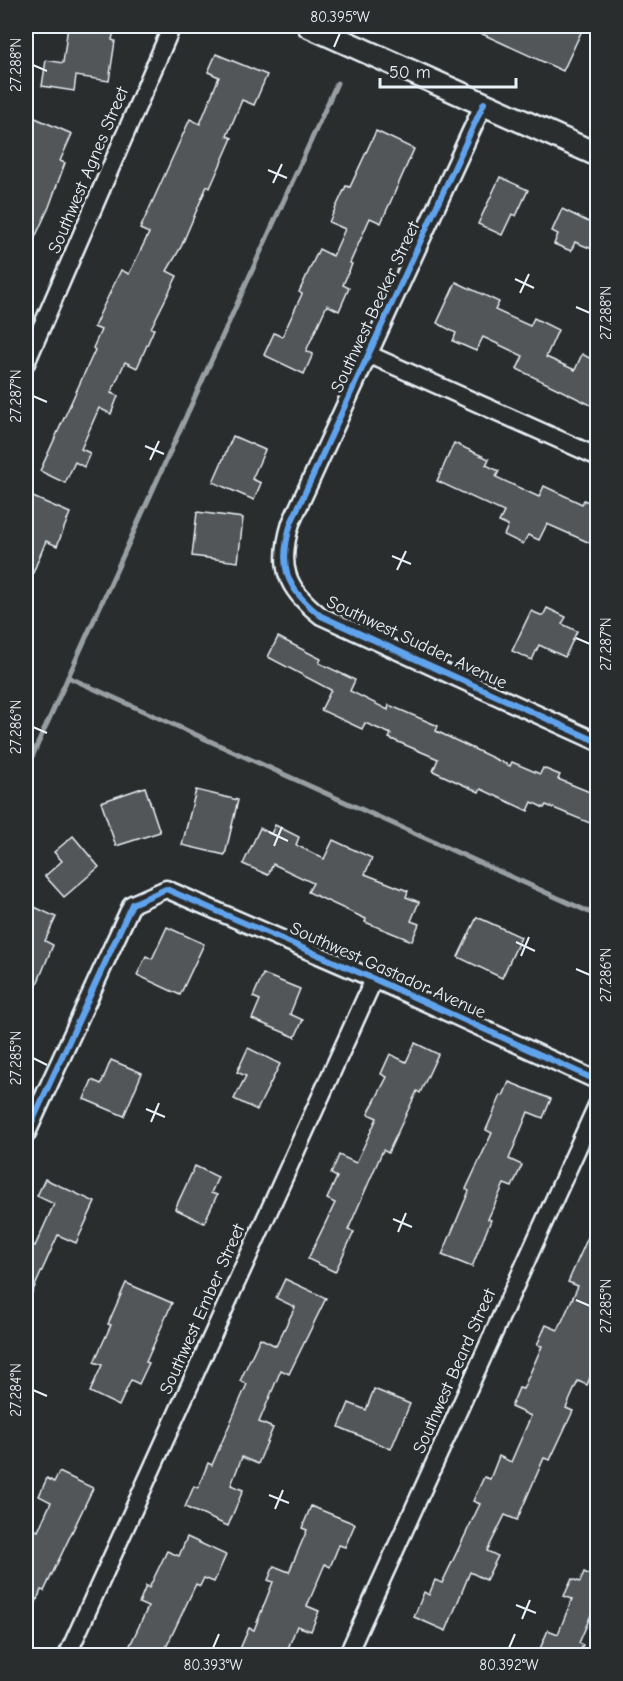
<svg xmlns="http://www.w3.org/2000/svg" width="623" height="1681" font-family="'Comic Neue',sans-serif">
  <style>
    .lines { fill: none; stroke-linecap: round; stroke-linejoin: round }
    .stream { stroke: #989fa3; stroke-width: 5 }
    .building { fill: #535759; stroke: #e8f1f8; stroke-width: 1.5 }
    .street-casing { stroke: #e8f1f8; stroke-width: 21 }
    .secondary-casing { stroke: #e8f1f8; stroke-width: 27 }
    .street { stroke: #2a2d2e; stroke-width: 16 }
    .secondary { stroke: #2a2d2e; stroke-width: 22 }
    .cycleway-casing { stroke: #2a2d2e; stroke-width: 10 }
    .cycleway { stroke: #60a3ed; stroke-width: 6 }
    .ticks { fill: none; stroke: #e8f1f8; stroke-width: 2 }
    .labels { text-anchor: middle; stroke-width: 6; stroke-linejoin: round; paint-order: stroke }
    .street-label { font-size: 18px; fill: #e8f1f8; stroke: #2a2d2e }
    .neatline { fill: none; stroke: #e8f1f8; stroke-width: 2 }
    .ticks-label { font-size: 15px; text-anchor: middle; fill: #e8f1f8 }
  </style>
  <rect width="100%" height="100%" fill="#2a2d2e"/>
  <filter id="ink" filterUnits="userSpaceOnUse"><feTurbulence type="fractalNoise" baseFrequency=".0167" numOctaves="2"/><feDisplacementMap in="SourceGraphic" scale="12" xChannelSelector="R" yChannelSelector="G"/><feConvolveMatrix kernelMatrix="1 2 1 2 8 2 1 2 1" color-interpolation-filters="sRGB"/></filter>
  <g filter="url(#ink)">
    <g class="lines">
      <g class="stream">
        <path d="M68 677 598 916"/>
        <path d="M26 770 337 83"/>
      </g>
    </g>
    <g class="building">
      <path d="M68 26H115L112 40 115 41 109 81 76 76 74 91 42 86 46 60 63 63Z"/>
      <path d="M465 26H584L563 71Z"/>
      <path d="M216 54 267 75 254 105 242 100 227 136 232 138 210 188 207 186 181 247 167 271 177 276 151 328 154 329 137 368 125 362 111 393 118 396 111 414 99 408 81 449 90 453 84 467 75 462 65 483 40 471 95 350 93 348 101 330 94 327 103 307 121 270 129 274 149 233 140 229 190 119 200 124 219 77 208 72Z"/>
      <path d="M26 114 72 134 60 161 65 163 49 207 26 257Z"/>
      <path d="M376 131 414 149 381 223 370 218 350 263 352 264 343 285 349 288 339 311 327 305 306 351 313 354 304 374 264 355 274 333 282 337 302 294 299 292 319 249 333 256 345 229 329 222 346 186 350 187Z"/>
      <path d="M500 177 528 190 516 216 512 214 502 235 478 224Z"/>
      <path d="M562 209 597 226V237L592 249 575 242 571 251 554 244 558 234 552 231Z"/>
      <path d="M456 282 499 302 495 310 530 326 534 318 558 330 546 357 575 370 582 354 597 362V408L517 369 523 356 483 337 476 351 453 341 456 333 437 323Z"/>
      <path d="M233 436 265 450 252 479 261 483 254 500 213 482Z"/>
      <path d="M454 443 489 459 486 465 499 471 496 477 539 497 544 486 582 504 584 500 597 506V546L547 524 539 540 528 535 523 544 504 535 508 526 499 522 504 512 437 481Z"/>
      <path d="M26 494 70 513 57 546 46 541 26 590Z"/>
      <path d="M197 512 243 518 238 562 192 556Z"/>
      <path d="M547 608 566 617 562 624 577 631 565 657 539 645 532 660 512 651 531 611 543 616Z"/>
      <path d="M278 637 321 659 319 663 355 680 350 691 388 710 389 705 438 726 436 731 510 766 512 762 540 774 543 768 560 775 558 779 597 795V826L546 805 544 808 532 802 528 811 481 789 479 792 433 771 438 759 389 738 391 734 365 723 362 729 321 710 331 690 268 657Z"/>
      <path d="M145 787 160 832 116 846 101 802Z"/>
      <path d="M196 790 238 800 225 855 182 845Z"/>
      <path d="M275 825 299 837 296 845 324 859 333 840 372 858 365 874 408 891 406 897 419 902 411 921 419 924 412 941 365 922 366 919 308 892 313 883 273 864 268 875 243 864 260 828 271 834Z"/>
      <path d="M73 836 99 867 64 897 45 876 62 861 54 852Z"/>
      <path d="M26 903 56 917 45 941 53 945 26 1011Z"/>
      <path d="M477 917 521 937 502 978 458 957Z"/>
      <path d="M167 927 204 944 180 995 137 975 146 956 152 959Z"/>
      <path d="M263 974 300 989 290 1014 303 1020 295 1037 252 1019 260 1000 253 997Z"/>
      <path d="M415 1043 438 1054 420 1093 417 1091 388 1153 383 1150 348 1230 354 1232 335 1272 308 1259 335 1203 327 1199 337 1177 331 1174 339 1155 356 1163 377 1118 368 1114 387 1077 381 1074 390 1054 406 1062Z"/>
      <path d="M248 1048 280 1064 257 1110 234 1099 246 1076 237 1072Z"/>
      <path d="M111 1060 142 1073 124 1116 84 1099 92 1080 101 1084Z"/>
      <path d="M509 1082 551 1099 543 1118 528 1112 509 1159 522 1165 512 1187 504 1184 488 1219 491 1220 472 1267 442 1255 469 1191 466 1189 492 1133 486 1130 501 1095 503 1096Z"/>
      <path d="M195 1166 218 1177 211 1193 217 1195 204 1223 175 1209Z"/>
      <path d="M45 1179 95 1202 76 1243 58 1235 26 1306V1242L35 1246 54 1204 37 1196Z"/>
      <path d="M597 1217V1361L587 1385 578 1381 566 1408 573 1411 550 1460 544 1458 517 1520 505 1515 487 1551 498 1556 486 1580 470 1572 446 1631 414 1617 424 1592 429 1595 435 1580 442 1583 480 1504 473 1501 484 1477 490 1479 499 1456 511 1462 531 1416 511 1407 519 1388 523 1389 542 1346 537 1345 546 1325 558 1330 578 1286 568 1282Z"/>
      <path d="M285 1279 326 1298 289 1374 281 1370 259 1422 273 1428 258 1464 242 1457 231 1485 243 1490 228 1526 185 1507 194 1486 198 1488 208 1463 212 1465 247 1384 240 1381 260 1338 276 1346 295 1307 276 1298Z"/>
      <path d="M126 1283 172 1303 146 1362 149 1363 139 1384 131 1380 119 1406 90 1392 102 1365 94 1362 111 1325 108 1324Z"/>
      <path d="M374 1389 410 1404 391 1449 339 1427 349 1403 366 1410Z"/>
      <path d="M59 1472 93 1488 44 1591 41 1590 26 1627V1526L38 1531 51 1502 39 1496 47 1478 54 1482Z"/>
      <path d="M311 1506 355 1524 345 1547 339 1545 330 1567 325 1564 307 1606 319 1611 311 1631 297 1626 285 1656H237L249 1628 254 1630 273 1582 268 1580 274 1566 289 1572 307 1530 302 1528Z"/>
      <path d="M187 1537 226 1555 214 1582 204 1578 200 1586 196 1584 162 1656H125L148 1607 139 1603 146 1586 149 1588 167 1551 179 1556Z"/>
      <path d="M584 1572 597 1578V1601L579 1643 583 1645 578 1656H537L548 1630 558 1634 572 1599 564 1596 572 1579 580 1582Z"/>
    </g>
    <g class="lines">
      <g class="street-casing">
        <g id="street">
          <path d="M484 103 291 523C278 566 285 588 321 616L598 742"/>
          <path d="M370 355 598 457"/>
          <path d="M26 363 172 26"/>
          <path d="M26 1135 132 904 166 889 374 979 598 1081"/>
          <path d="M67 1656 374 979"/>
          <path d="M347 1656 598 1103"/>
        </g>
      </g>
      <g class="secondary-casing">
        <path id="secondary" d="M309 26 598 155"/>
      </g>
      <use href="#street" class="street"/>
      <use href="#secondary" class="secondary"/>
      <g class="cycleway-casing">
        <g id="cycleway">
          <path d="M484 103 291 523C278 566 285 588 321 616L598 742"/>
          <path d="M26 1135 132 904 166 889 374 979 598 1081"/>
        </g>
      </g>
      <use href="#cycleway" class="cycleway"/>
    </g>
  </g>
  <path class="ticks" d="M334 47 340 33M33 65 47 71M268 170 287 178M273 183 282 164M515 279 534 288M520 293 529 274M576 307 590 313M33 396 47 402M145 446 164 454M150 460 159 441M392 556 411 564M397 570 406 551M576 638 590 644M33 727 47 733M269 832 288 841M274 846 282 827M516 942 535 951M521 956 529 937M576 969 590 975M33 1058 47 1065M146 1109 165 1117M151 1122 159 1103M393 1219 412 1227M398 1232 406 1213M576 1300 590 1306M33 1390 47 1396M269 1495 289 1503M275 1509 283 1490M516 1605 536 1613M522 1619 530 1600M213 1648 219 1634M509 1648 515 1634"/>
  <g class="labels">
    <g class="street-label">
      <text transform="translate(88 170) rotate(-67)" y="6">Southwest Agnes Street</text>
      <text transform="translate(375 307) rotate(-65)" y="6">Southwest Beeker Street</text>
      <text transform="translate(417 642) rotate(25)" y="6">Southwest Sudder Avenue</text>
      <text transform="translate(388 970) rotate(24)" y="6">Southwest Gastador Avenue</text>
      <text transform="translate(202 1309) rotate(-66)" y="6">Southwest Ember Street</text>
      <text transform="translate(454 1371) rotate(-66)" y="6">Southwest Beard Street</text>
    </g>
  </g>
  <rect width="623" height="1681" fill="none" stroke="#2a2d2e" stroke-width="66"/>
  <path d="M380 78v9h136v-9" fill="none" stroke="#e8f1f8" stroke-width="3"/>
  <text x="389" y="78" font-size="18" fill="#e8f1f8" stroke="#2a2d2e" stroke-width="4.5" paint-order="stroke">50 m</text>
  <rect x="33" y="33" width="557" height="1615" class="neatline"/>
  <g class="ticks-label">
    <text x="340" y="22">80.395°W</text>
    <text transform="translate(16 65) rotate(-90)" y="5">27.288°N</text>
    <text transform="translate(606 313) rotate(-90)" y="5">27.288°N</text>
    <text transform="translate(16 396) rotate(-90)" y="5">27.287°N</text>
    <text transform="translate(606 644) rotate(-90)" y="5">27.287°N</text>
    <text transform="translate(16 727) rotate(-90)" y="5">27.286°N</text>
    <text transform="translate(606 975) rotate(-90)" y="5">27.286°N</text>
    <text transform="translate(16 1058) rotate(-90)" y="5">27.285°N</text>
    <text transform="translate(606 1306) rotate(-90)" y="5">27.285°N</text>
    <text transform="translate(16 1390) rotate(-90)" y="5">27.284°N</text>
    <text x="213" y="1670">80.393°W</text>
    <text x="509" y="1670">80.392°W</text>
  </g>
</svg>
